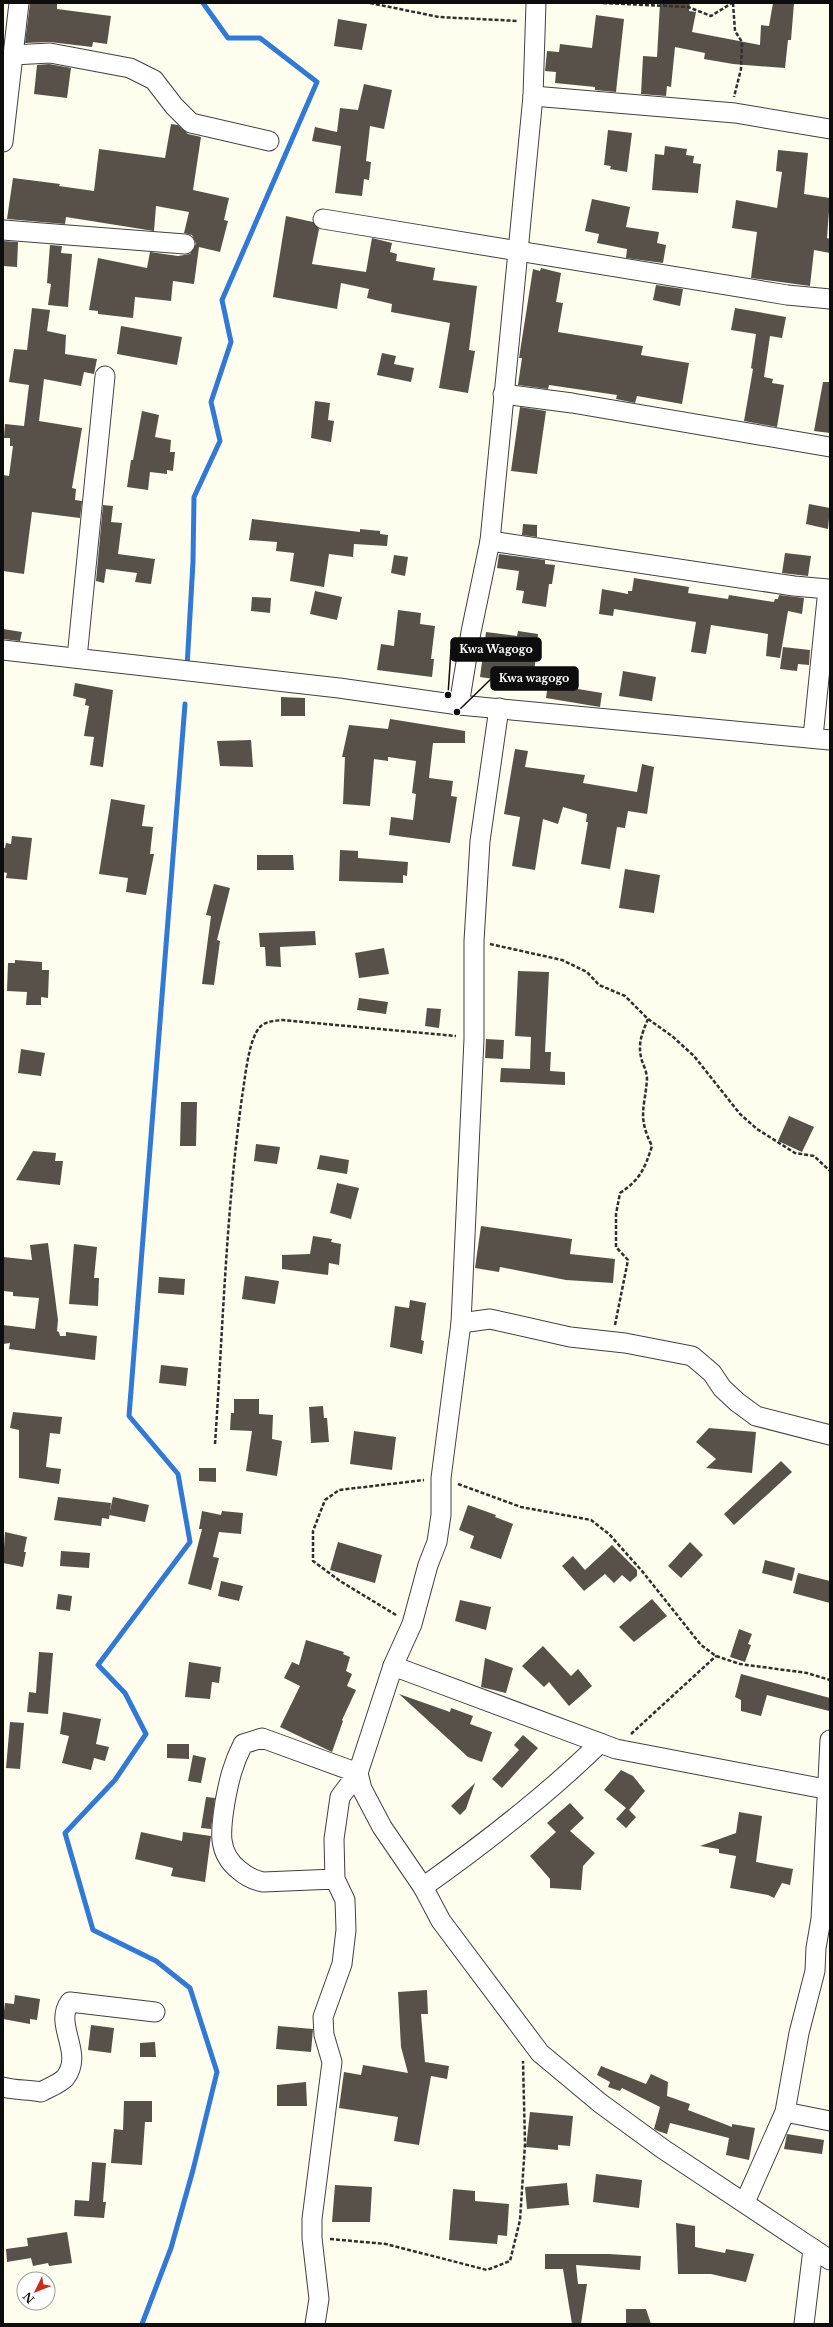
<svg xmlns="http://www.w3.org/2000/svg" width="833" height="2327" font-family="'Libre Baskerville',serif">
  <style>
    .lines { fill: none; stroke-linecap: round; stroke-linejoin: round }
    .stream { stroke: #3079d6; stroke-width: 5 }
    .building { fill: #575149 }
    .minor-casing { stroke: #404040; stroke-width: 21 }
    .path { stroke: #2f2f2f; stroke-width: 2.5; stroke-dasharray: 4 2; stroke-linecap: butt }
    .minor { stroke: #fff; stroke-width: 19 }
    .leader { fill: none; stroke: #0d0d0d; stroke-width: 1.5 }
    .callout-dot { fill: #0d0d0d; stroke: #fff; stroke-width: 1.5 }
    .callout { fill: #0d0d0d; stroke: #0d0d0d; stroke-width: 1.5 }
    .callout-label { font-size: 11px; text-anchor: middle; font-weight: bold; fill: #fff }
  </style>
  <rect width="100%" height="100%" fill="#fffeee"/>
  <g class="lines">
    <g class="stream">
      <path d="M187 667 193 562 194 497 220 441 211 402 231 342 222 300 317 82 260 38H228L203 3"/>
      <path d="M142 2324 171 2248 193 2170 217 2072 190 1988 156 1961 93 1930 65 1833 115 1780 146 1734 125 1693 98 1665 190 1542 178 1474 129 1416 185 704"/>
    </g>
  </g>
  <g class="building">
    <path d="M30 3H57V9L111 16 107 44 93 42 92 47 50 42 25 43Z"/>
    <path d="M660 3H690L689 11 696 12 692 32 760 45 761 25 769 26 773 3H794L791 40H788L785 68 733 64 704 59 705 53 675 47 671 87 667 86 666 96 641 94 643 56 657 57Z"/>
    <path d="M596 15 624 19 616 92 595 90V87L555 83 556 72 545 71 547 51 559 52 560 44 592 48Z"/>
    <path d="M338 19 367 24 362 50 334 46Z"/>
    <path d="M49 64 71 68 67 98 34 94 37 65Z"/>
    <path d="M364 84 392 90 384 129 370 126 366 161 371 162 369 180 364 179 362 196 335 193 341 146 312 141 315 127 337 132 340 108 358 110Z"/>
    <path d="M171 124 178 125 188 134 201 137 193 190 229 198 224 220 228 221 220 252 199 247 194 284 173 281 171 301 135 297 133 318 98 314V311L89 310 98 258 147 268 150 252 178 256 190 254 196 244 192 235 184 233 189 212 156 206 154 231 66 217 65 224 7 219 13 178 60 184 59 186 94 191 99 149 165 158Z"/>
    <path d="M608 130 632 133 627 172 610 169 611 166 604 165Z"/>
    <path d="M665 146 687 149 686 155 694 156 693 163 701 164 698 193 652 190 655 154 664 155Z"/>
    <path d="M778 150 808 153 804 194 830 198 827 238 830 239V253L814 250 810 286 751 278 757 232 732 228 736 200 777 208 782 172 776 171Z"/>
    <path d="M592 199 630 207 626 227 659 232 657 243 666 245 663 263 626 258 627 249 597 243 599 234 585 231Z"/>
    <path d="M286 216 313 222 319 229 312 264 366 272 372 238 392 243 390 252 397 254 396 261 435 268 433 280 477 286 469 350 475 351 468 393 439 388 450 323 391 312 392 304 367 298 369 289 341 283 337 309 273 297Z"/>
    <path d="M3 241 18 242 17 267 3 266Z"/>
    <path d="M50 245 62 246 61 253 72 254 68 307 48 305 51 284 47 283Z"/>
    <path d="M541 268 561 273 556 302 563 303 558 332 643 346 641 355 689 363 682 404 637 396 635 403 616 399 617 395 549 385 548 389 518 385 522 358H519L533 269 540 271Z"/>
    <path d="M656 285 683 289 680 306 653 300Z"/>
    <path d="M32 308 50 310 47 331 66 335 65 354 97 359 94 374 84 372 81 386 44 379 39 421 82 428 72 488 76 489 75 500 82 501 80 518 32 512 24 574 3 571V475L9 476 13 446H10V438H4L5 424 24 426 29 385 9 382 14 349 27 350Z"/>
    <path d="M735 308 786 317 782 338 770 336 764 377 773 379 772 383 784 385 777 427 744 421 753 369 751 368 756 334 731 330Z"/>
    <path d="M121 326 182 337 177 365 117 354Z"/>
    <path d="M382 353 396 356 394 364 414 368 411 382 377 375Z"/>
    <path d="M823 382H830V433L814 431Z"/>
    <path d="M315 401 330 403 328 420 334 421 331 442 311 438Z"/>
    <path d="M520 407 546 411 537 474 511 471Z"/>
    <path d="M142 411 159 415 155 437 171 440 170 452H175L173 471 167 470V474L150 472 148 490 127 487 131 460H133Z"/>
    <path d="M809 504 830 508 828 529 806 524Z"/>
    <path d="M103 505 113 506 111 522 122 523 118 554 155 559 151 584 135 582 137 573 106 569 104 583 96 581Z"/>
    <path d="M252 519 360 532V529L380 531V534L388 535 387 546 354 544 353 557 329 554 324 587 290 581 294 553 276 551 277 542 249 540Z"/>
    <path d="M523 524 537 525V537L522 535Z"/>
    <path d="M785 553 811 556 808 576 782 573Z"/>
    <path d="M499 554 545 560V564L555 565 552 584H549L546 607 522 603 524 591 516 590 519 571 497 568Z"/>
    <path d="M394 555 408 557 405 576 391 573Z"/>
    <path d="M634 578 689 587 688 593 728 599 729 595 774 602 775 599H778L779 595 804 598 802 614 788 611 780 658 766 656 768 634 711 625 706 654 691 652 696 622 614 609 613 616 599 614 602 589 628 594V591H632Z"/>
    <path d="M315 591 342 597 337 620 310 614Z"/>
    <path d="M252 597 271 598 270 613 251 611Z"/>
    <path d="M398 610 421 613 420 624 435 626 431 659H434L432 677 377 670 381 644 394 646Z"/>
    <path d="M3 629 22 632 20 641 3 639Z"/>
    <path d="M518 631 538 634 533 685 480 677 486 632 517 636Z"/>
    <path d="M783 647 810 650 809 665 798 664 797 671 780 669Z"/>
    <path d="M623 671 656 677 652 701 619 696Z"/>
    <path d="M75 683 113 690 103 767 90 765 94 737 84 736 89 706 85 705 86 699 73 696Z"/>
    <path d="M548 684 602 693 600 707 546 698Z"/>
    <path d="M281 697 305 698V716H281Z"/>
    <path d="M390 719 465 731V743H433L429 778 453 781 451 796 457 797 450 843 389 835 391 817 413 820 416 794 412 793 416 761 388 757V761L374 759 370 806 343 804 345 757H342L349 725 388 729Z"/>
    <path d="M251 740 253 767 220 766 217 741Z"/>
    <path d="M515 749 528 751 525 767 585 775 583 783 637 792 642 764 654 767 647 814 628 811 625 828 617 827 610 869 581 864 588 822H586L587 814 563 807 558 824 543 819 535 870 512 866 520 817 504 814Z"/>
    <path d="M111 799 145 805 142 826 153 827 150 854H154L146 895 126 892 128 878 99 874Z"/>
    <path d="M12 836 32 838 27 880 6 878 7 873 3 872V848H5L6 843 11 844Z"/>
    <path d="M340 850 358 851V858L408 862 407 876 403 875V883L339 881Z"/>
    <path d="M257 855H293L294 870H257Z"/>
    <path d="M625 869 660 875 654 913 619 908Z"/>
    <path d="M214 884 230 888 217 940 220 941 214 985 202 984 211 916 206 915Z"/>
    <path d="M315 931 316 945 280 947 281 967 266 966 265 947H260L259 933Z"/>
    <path d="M384 948 389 974 359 978 355 953Z"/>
    <path d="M15 960 42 962V970H49L48 998 41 997V1005H26L27 992 7 991 8 963H15Z"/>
    <path d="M518 971 549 972 545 1052H551L550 1071 565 1072V1085L500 1082 501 1068 530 1069 531 1037 515 1036Z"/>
    <path d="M359 998 388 1002 386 1014 357 1010Z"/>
    <path d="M427 1008 441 1009 439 1028 425 1026Z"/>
    <path d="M486 1039 504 1040 503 1059 485 1058Z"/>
    <path d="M21 1049 45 1053 41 1076 18 1073Z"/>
    <path d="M181 1102H197L196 1146H180Z"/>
    <path d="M789 1116 814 1127 802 1152 778 1141Z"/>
    <path d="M256 1144 280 1147 277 1164 254 1161Z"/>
    <path d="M33 1151 56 1153 55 1161H63L60 1185 16 1180Z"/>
    <path d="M320 1155 349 1160 347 1174 317 1169Z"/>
    <path d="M337 1183 359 1188 351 1219 330 1213Z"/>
    <path d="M481 1226 572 1239 570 1254 615 1259 613 1283 566 1280 500 1267 499 1272 475 1268Z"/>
    <path d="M313 1236 332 1239 331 1242 341 1244 339 1265 329 1263 328 1275 282 1269V1255L310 1254Z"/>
    <path d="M48 1243 58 1320 57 1331 59 1332 60 1336H66V1332L97 1336 95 1360 9 1349 10 1343 3 1344V1325L35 1329 39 1298 13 1296V1292L3 1291V1257L32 1260 30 1245Z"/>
    <path d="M74 1244 97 1247 94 1278H99L98 1306 69 1304Z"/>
    <path d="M245 1276 279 1281 275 1304 242 1299Z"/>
    <path d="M159 1277 185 1279 184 1295 158 1293Z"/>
    <path d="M410 1300 426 1303 421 1340 424 1341 422 1354 390 1347 395 1306 409 1308Z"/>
    <path d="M161 1365 188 1368 186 1386 159 1383Z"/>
    <path d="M234 1399H259V1414L273 1415 272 1439 282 1441 277 1476 246 1471 252 1431 230 1430 231 1413H234Z"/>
    <path d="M323 1406 324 1418H327L329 1442 311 1443 309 1407Z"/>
    <path d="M13 1412 62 1417 60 1434 50 1433 46 1467 61 1469 59 1484 19 1478V1430L10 1428Z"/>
    <path d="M709 1428 756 1432 752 1473 706 1468 716 1459 696 1442Z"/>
    <path d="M354 1431 396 1437 392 1470 350 1464Z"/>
    <path d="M781 1461 792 1472 734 1525 724 1514Z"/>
    <path d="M199 1468H216V1482L199 1481Z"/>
    <path d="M58 1497 111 1503 109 1519 102 1518 101 1526 54 1520Z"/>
    <path d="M113 1497 149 1505 145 1522 109 1515Z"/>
    <path d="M468 1505 496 1515 495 1517 513 1524 501 1559 470 1548 474 1536 459 1530Z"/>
    <path d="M202 1511 221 1515 222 1511 243 1513 241 1534 219 1532 213 1557 219 1558 211 1590 188 1584 202 1529H199Z"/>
    <path d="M5 1532 27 1537 24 1552H26L23 1567 3 1563Z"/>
    <path d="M338 1542 382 1555 375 1583 330 1570Z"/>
    <path d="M690 1542 703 1555 681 1578 668 1566Z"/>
    <path d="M612 1545 637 1570V1576L630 1582 622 1575 614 1583 605 1574 584 1591 562 1566 573 1556 585 1570Z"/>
    <path d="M61 1551 90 1553 89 1568 60 1566Z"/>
    <path d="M765 1560 795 1568 792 1581 762 1573Z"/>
    <path d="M798 1573 830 1581V1603L793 1593Z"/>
    <path d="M221 1581 243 1586 239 1601 218 1596Z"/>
    <path d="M58 1594 72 1596 70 1611 56 1609Z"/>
    <path d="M652 1599 667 1616 634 1642 619 1627Z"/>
    <path d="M460 1600 491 1607 486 1630 455 1621Z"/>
    <path d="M739 1629 752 1634 748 1644 751 1645 745 1662 730 1657Z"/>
    <path d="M306 1640 344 1652 343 1654 350 1657 346 1671 352 1674 347 1686 356 1690 342 1720 343 1721 332 1752 280 1727 300 1686 284 1678 292 1662 299 1665Z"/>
    <path d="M543 1646 571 1676 578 1669 592 1686 569 1706 549 1682 544 1687 522 1666Z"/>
    <path d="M39 1652 53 1653 48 1714 27 1712 29 1692 36 1693Z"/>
    <path d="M485 1658 513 1668 506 1693 481 1687Z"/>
    <path d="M189 1662 221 1667 219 1683 212 1682 210 1699 185 1697Z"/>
    <path d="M741 1674 830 1698 829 1711 767 1695 761 1716 741 1711V1700L735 1697Z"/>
    <path d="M399 1694 450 1712 451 1708 473 1716 470 1724 492 1732 482 1762 468 1757Z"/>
    <path d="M63 1712 101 1719 96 1744 109 1747 105 1761 94 1758 91 1770 62 1763 69 1736 60 1734Z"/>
    <path d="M10 1722 24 1723 20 1769 6 1768Z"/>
    <path d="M523 1735 538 1748 502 1788 492 1779 519 1750 514 1745Z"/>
    <path d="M167 1744H189V1759L167 1758Z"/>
    <path d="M193 1755 206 1758 201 1783 188 1781Z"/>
    <path d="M621 1770 633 1776 645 1791 629 1810 636 1817 626 1828 616 1819 626 1808 604 1790Z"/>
    <path d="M475 1783 466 1809 460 1815 451 1806Z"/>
    <path d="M206 1797 215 1798 211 1829 201 1828Z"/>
    <path d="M570 1803 584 1818 570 1831 595 1853 583 1866 581 1890 550 1888V1879L530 1856 556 1832 547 1823Z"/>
    <path d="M739 1812 762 1816 756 1862 793 1869 790 1885 782 1883 774 1898 768 1895 730 1888 736 1856 719 1853V1849L700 1846 736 1833Z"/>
    <path d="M141 1832 182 1841 183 1832 211 1836 205 1882 171 1876 173 1868 135 1859Z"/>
    <path d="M427 1990 428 2014H421L425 2062 449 2066 447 2079 431 2076 419 2145 394 2141 398 2117 339 2108 344 2072 361 2075 363 2065 408 2073 401 2047 398 1992Z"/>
    <path d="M15 1995 40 1999 37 2020 30 2019V2024L3 2019 5 2003 14 2004Z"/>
    <path d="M91 2025 114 2028 111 2053 88 2050Z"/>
    <path d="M278 2026 313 2029 311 2052 276 2049Z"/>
    <path d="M155 2042 156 2057H140V2043Z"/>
    <path d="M601 2066 646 2084 651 2074 668 2082 667 2096 690 2104 688 2110 732 2127V2124L755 2128 749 2160 726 2155 729 2138 670 2123 667 2134 658 2131 654 2129 660 2107 622 2088 620 2091 608 2087 610 2082 597 2075Z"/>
    <path d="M306 2082 307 2106H277V2085Z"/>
    <path d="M124 2101H152V2122H145L142 2165 111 2163 114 2129 123 2130Z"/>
    <path d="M530 2112 573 2116 570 2146 558 2145V2150L526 2147Z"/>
    <path d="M787 2134 824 2140 822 2154 784 2149Z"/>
    <path d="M92 2162 106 2163 103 2202H106L104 2218 74 2216 75 2200 89 2201Z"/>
    <path d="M596 2174 642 2180 639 2208 593 2202Z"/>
    <path d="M567 2183 569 2205 527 2209 525 2187Z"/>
    <path d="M335 2185 372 2187 370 2222H332Z"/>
    <path d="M453 2189 475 2191V2201L509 2204 507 2236 498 2235 497 2244 449 2240Z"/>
    <path d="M676 2223 695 2226V2247L725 2253 726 2249 754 2254 746 2282 711 2274H678Z"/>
    <path d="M67 2232 72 2263 49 2266 48 2263 33 2266 31 2258 7 2262 6 2249 28 2246 27 2238Z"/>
    <path d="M545 2254H609L641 2256 640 2270 576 2265 578 2284H587L581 2324H572L563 2269H545Z"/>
    <path d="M626 2309H646L651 2324H626Z"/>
  </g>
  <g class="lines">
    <g class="minor-casing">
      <g id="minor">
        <path d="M13 55 50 53 130 68 154 80 174 106 191 123 269 141"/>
        <path d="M533 96 735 113 830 129"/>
        <path d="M3 142 19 3"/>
        <path d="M323 219 787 295 830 299"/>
        <path d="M3 230 185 244"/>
        <path d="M503 394 572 403 830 447"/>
        <path d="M490 541 794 586 828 589 813 737"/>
        <path d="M3 650 339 688 459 705 830 740"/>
        <path d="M77 658 105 376"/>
        <path d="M459 705 471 632 490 541 533 96 536 3"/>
        <path d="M499 708 480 841 474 941V1039L461 1323 441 1478V1515L437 1542 428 1565 412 1624 393 1666 358 1773 362 1789 382 1827 423 1887 441 1921 540 2053 600 2103 663 2149 830 2260"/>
        <path d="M461 1323 490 1319 570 1337 625 1343 692 1356 712 1373 722 1388 737 1402 756 1416 830 1435"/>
        <path d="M393 1666 616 1749 830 1790"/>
        <path d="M423 1887C485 1843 545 1797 600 1743"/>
        <path d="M3 2087C16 2091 28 2089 41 2092 48 2088 59 2084 65 2078 85 2053 53 2025 70 2002L155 2012"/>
        <path d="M785 2112 830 2121"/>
        <path d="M745 2202 785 2112 799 2033 815 1971 816 1948 821 1919 830 1740"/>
        <path d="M315 2324 319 2299 312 2238V2219L332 2062 324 2035 323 2017 342 1964 346 1930 345 1900 335 1879 334 1839 340 1797 358 1773 262 1738 243 1744C233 1764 229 1780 225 1802 221 1828 216 1852 239 1870 247 1877 253 1880 263 1882L335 1879"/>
        <path d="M804 2324 813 2249"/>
      </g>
    </g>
    <g class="path">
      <path d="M370 3 439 17 518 21"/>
      <path d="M603 3 688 7 711 16 732 3"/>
      <path d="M733 3 735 31 742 42 741 69 734 97"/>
      <path d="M490 944 562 960 587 972 599 985 625 996 648 1019 672 1036 694 1056 740 1114 757 1129 795 1153 814 1156 830 1171"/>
      <path d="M615 1325 628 1260 616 1247V1214L620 1193C640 1180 645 1168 652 1146 637 1116 645 1108 647 1079 647 1073 644 1066 642 1061 637 1044 642 1034 648 1019"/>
      <path d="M215 1444C223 1328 226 1212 242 1097 245 1080 248 1040 260 1027 266 1021 274 1021 282 1020L456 1036"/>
      <path d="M458 1484 521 1507 591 1520 609 1534 642 1571 701 1645 716 1656 740 1664 807 1673 830 1680"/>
      <path d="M396 1615 340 1581 313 1561V1531L325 1500 339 1490 424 1480"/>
      <path d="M631 1734 716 1656"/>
      <path d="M330 2239 386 2244 487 2270 510 2261 520 2220 525 2144 523 2061"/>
    </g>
    <use href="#minor" class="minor"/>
  </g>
  <path class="leader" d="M448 695L451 649M457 712L491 679"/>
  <g class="callout-dot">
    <circle cx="448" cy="695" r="4"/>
    <circle cx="457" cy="712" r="4"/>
  </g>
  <g class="callout">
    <rect x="451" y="638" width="90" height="23" rx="4"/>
    <rect x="491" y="667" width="87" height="23" rx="4"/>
  </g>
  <g class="callout-label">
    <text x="496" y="653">Kwa Wagogo</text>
    <text x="534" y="682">Kwa wagogo</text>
  </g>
  <rect width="833" height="2327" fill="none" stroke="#0d0d0d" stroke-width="8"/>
  <g transform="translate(36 2291) rotate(227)"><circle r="19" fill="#ffffff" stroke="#9e9e9e"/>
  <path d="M0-3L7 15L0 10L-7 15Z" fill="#c72f1c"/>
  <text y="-6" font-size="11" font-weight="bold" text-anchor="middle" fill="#0d0d0d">N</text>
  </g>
</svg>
